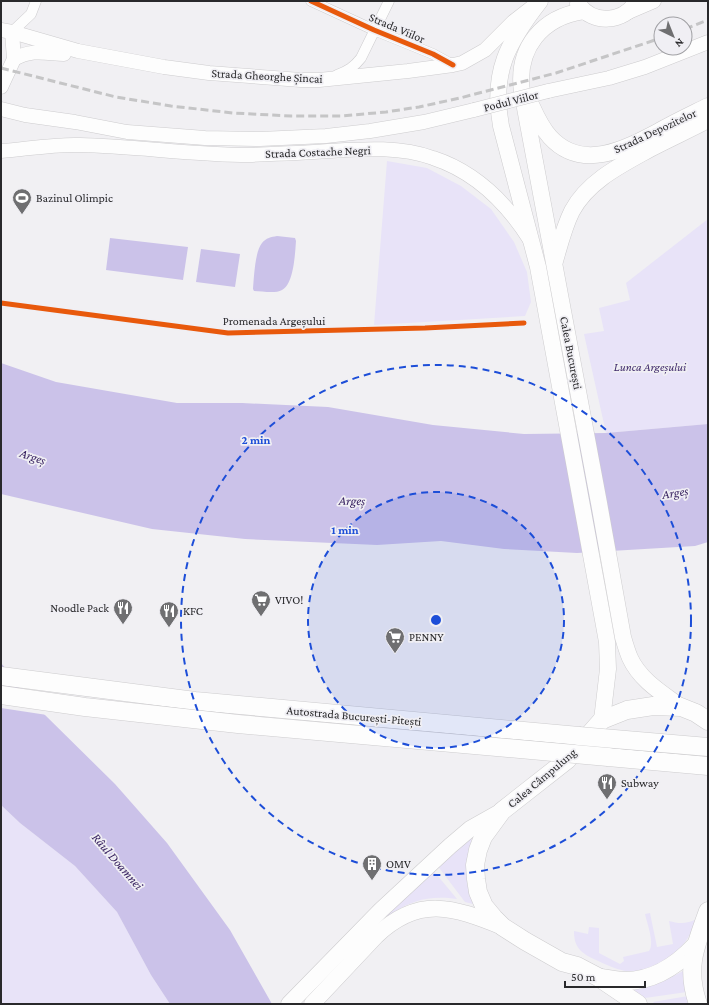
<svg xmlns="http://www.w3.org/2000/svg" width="709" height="1005" font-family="'Crimson Pro',serif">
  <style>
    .green { fill: #e8e3f8 }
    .water { fill: #cbc2e9 }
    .pier { fill: #f1f0f3 }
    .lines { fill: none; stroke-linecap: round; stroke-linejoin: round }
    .street-casing { stroke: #cdccce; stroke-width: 11 }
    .secondary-casing { stroke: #cdccce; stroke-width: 15 }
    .primary-casing { stroke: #cdccce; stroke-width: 17 }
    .highway-casing { stroke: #cdccce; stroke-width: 19 }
    .street { stroke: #fdfdfd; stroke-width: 10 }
    .secondary { stroke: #fdfdfd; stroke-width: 14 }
    .primary { stroke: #fdfdfd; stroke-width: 16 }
    .highway { stroke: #fdfdfd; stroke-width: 18 }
    .rail { stroke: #c5c5c6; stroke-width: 3; stroke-dasharray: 8 4; stroke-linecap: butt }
    .secondary-bridge-casing { stroke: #cdccce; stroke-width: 15; stroke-linecap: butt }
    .highway-bridge-casing { stroke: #cdccce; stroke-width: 19; stroke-linecap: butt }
    .secondary-bridge { stroke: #fdfdfd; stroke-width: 14 }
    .highway-bridge { stroke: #fdfdfd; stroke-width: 18 }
    .cycleway-casing { stroke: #f0eff4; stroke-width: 8 }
    .cycleway { stroke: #e8590c; stroke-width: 5 }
    .ring { fill: none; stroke: #1d4ed8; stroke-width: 2; stroke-dasharray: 7 5 }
    .labels { text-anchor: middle; stroke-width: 3.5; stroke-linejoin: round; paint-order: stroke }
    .street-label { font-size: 12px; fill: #29292b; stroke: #f0eff4 }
    .poi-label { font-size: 12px; fill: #29292b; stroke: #f0eff4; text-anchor: start }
    .park-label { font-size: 12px; font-style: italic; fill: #402b6c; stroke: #f0eff4 }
    .water-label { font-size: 13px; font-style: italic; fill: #351f5e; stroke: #f0eff4 }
    .centre { fill: #1d4ed8; stroke: #f0eff4; stroke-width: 2 }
    .ring-label { font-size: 12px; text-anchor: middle; font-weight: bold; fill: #1d4ed8; stroke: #f0eff4; stroke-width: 3.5; stroke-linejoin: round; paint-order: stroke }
  </style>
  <rect width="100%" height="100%" fill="#f1f0f3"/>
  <g class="green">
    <path d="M387 161 427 168 461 186 491 209 514 242 527 272 531 302 525 316 374 325Z"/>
    <path d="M708 219V424L606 433 584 334 604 331 599 308 630 300 626 283Z"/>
    <path d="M1 805 20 823 75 866 117 912 151 975 170 1004H1Z"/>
    <path d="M474 832C466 858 463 877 473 904L465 902 437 865Z"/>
    <path d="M432 869 457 899C409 892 389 915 356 946Z"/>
    <path d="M650 913 657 947 673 944 669 921C679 924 687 924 697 919 693 929 688 940 680 948 668 962 644 974 625 971 615 969 605 964 596 960 581 953 574 948 574 931L588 934 589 927 599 928V953L620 964 624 961 623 957 649 951C655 944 647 923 645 914Z"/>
    <path d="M687 969V992L645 998 635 991V989L662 982Z"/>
    <path d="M688 996 690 1004H655L653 1002Z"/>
  </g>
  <g class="water">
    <path d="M277 236 295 238 296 241C295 253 294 284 282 290 275 294 262 291 254 291L253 289C254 277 255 251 262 243 266 238 271 237 277 236Z"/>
    <path d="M110 238 188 247 183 280 106 270Z"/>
    <path d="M201 249 240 254 235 287 196 282Z"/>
    <path d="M1 363 56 382 177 403H242L328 407 433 425 524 434 606 433 708 424V542L695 546 577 553 504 549 441 541 377 545 245 539 152 529 1 494Z"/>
    <path d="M1 663 43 713 115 784 167 843 230 930 272 1004H170L151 975 117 912 75 866 20 823 1 805Z"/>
  </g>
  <path class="pier" d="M1 686 26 690 47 715 1 708Z"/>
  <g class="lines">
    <g class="street-casing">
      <g id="street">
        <path d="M311 1 374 30 433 54 453 65"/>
        <path d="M12 32 31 14 36 1"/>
        <path d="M337 75C348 71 354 67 361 58L389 1"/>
      </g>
    </g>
    <g class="secondary-casing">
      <g id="secondary">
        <path d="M626 13 654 1"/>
        <path d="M1 30 12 32 78 51 164 67 209 73 301 80H319L408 71 453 65 462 63 485 50 513 22 531 8"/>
        <path d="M14 59C32 49 44 53 64 54"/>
        <path d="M1 87 14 59 12 32"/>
        <path d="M548 91 609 78 645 67 708 42"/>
        <path d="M1 109 25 115 75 122 127 132 205 138 260 139 326 136 370 131 424 122 474 110"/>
        <path d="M1 151C27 149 54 144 80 145 136 146 192 155 249 155 275 154 301 153 328 151 362 149 399 146 433 158 476 172 506 202 530 240"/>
      </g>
    </g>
    <g class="primary-casing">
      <g id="primary">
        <path d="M540 1C508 42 491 72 501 126L538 267 603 620 607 642 608 669 602 720"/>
        <path d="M578 4C593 25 624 23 637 1"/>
        <path d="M584 11C542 17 516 48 522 92L599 503 623 637C625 644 627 651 630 658 640 680 662 693 681 707"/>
        <path d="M529 100C535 113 540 126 550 137 582 172 625 149 659 131 675 122 692 114 708 106"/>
        <path d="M555 261C560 244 564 227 572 211 588 181 621 165 650 149 669 139 689 130 708 120"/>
        <path d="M289 1004 381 910 450 846 470 829 502 811"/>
        <path d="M312 1004 376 936C419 895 453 907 503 927"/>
      </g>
    </g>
    <g class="highway-casing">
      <g id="highway">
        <path d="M1 676 195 701 579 736"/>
        <path d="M608 757 708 766"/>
        <path d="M601 978C609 979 617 981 625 981 654 981 676 966 695 946"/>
        <path d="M638 1004 598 977 577 966 562 962 525 941 503 927 494 918 484 906 478 892 476 879 475 865 478 850 483 837 502 811 567 760 602 720 627 710 653 706 681 707 696 713 708 721"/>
        <path d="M698 1004C685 967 696 945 708 911"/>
      </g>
    </g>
    <use href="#street" class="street"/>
    <use href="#secondary" class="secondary"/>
    <use href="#primary" class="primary"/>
    <use href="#highway" class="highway"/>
    <g class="rail">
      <path d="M685 29 708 20"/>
      <path d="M1 68 116 97 171 106 233 113 291 116H341L386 112 419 107 460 98 556 73 661 38"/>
    </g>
    <g class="secondary-bridge-casing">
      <path id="secondary-bridge" d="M474 110 548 91"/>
    </g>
    <g class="highway-bridge-casing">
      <g id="highway-bridge">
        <path d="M1 695 85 707 238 724 608 757"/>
        <path d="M579 736 708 747"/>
      </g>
    </g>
    <use href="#secondary-bridge" class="secondary-bridge"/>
    <use href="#highway-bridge" class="highway-bridge"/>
    <g class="cycleway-casing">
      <g id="cycleway">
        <path d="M311 1 374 30 433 54 453 65"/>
        <path d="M1 303 228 333 425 328 524 323"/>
      </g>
    </g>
    <use href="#cycleway" class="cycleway"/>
  </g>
  <circle cx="436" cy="620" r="128" fill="#1d4ed8" fill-opacity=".12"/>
  <g class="ring">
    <circle cx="436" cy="620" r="128"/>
    <circle cx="436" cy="620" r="255"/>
  </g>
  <defs>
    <g id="stadium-pin" transform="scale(1)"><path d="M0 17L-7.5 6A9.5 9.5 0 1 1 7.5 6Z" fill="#6f6f71" stroke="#f0eff4"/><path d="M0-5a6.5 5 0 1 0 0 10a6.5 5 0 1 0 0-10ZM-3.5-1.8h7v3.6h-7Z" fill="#fff"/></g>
    <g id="supermarket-pin" transform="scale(1)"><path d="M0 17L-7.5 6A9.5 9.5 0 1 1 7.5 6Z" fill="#6f6f71" stroke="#f0eff4"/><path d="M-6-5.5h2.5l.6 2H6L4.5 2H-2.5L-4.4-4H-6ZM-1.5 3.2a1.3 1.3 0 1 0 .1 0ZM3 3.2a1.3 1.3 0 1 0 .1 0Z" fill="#fff"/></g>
    <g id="restaurant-pin" transform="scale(1)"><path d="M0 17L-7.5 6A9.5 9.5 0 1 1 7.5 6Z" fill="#6f6f71" stroke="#f0eff4"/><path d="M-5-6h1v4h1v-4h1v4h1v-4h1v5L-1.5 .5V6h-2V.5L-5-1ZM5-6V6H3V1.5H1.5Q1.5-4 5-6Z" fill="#fff"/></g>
    <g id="building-pin" transform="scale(1)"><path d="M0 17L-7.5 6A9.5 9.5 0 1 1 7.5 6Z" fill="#6f6f71" stroke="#f0eff4"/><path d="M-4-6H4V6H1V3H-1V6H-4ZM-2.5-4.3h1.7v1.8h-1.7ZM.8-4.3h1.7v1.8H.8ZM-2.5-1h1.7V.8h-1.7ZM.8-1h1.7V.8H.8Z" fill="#fff"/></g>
  </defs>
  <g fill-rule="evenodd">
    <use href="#stadium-pin" x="22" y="198"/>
    <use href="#supermarket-pin" x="261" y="600"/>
    <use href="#restaurant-pin" x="123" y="608"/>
    <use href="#restaurant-pin" x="169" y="611"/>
    <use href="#supermarket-pin" x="395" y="637"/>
    <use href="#restaurant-pin" x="607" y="783"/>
    <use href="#building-pin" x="372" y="864"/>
  </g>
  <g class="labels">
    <g class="street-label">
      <text transform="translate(397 28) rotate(23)" y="4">Strada Viilor</text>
      <text transform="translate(267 76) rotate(3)" y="4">Strada Gheorghe Șincai</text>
      <text transform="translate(511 101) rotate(-14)" y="4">Podul Viilor</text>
      <text transform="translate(655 131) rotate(-25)" y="4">Strada Depozitelor</text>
      <text transform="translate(318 152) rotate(-2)" y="4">Strada Costache Negri</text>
      <text x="274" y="325">Promenada Argeșului</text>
      <text transform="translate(571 353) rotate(79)" y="4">Calea București</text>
      <text transform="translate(354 716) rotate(5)" y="4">Autostrada București-Pitești</text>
      <text transform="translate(542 778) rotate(-40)" y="4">Calea Câmpulung</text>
    </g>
    <g class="poi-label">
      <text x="36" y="202">Bazinul Olimpic</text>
      <text x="275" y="604">VIVO!</text>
      <text x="109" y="612" text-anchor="end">Noodle Pack</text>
      <text x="183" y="615">KFC</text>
      <text x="409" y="641">PENNY</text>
      <text x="621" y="787">Subway</text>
      <text x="386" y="868">OMV</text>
    </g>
    <g class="park-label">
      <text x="650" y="371">Lunca Argeșului</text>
    </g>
    <g class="water-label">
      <text transform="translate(33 456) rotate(19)" y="5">Argeș</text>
      <text transform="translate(675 492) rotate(-9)" y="5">Argeș</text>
      <text transform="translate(352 500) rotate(1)" y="5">Argeș</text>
      <text transform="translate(118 861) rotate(49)" y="5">Râul Doamnei</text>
    </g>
  </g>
  <circle cx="436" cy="620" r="6" class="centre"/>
  <g class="ring-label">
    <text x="256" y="444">2 min</text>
    <text x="345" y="534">1 min</text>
  </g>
  <rect width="709" height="1005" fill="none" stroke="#29292b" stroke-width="4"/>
  <g transform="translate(673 36) rotate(137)"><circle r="19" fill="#f0eff4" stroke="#a0a0a4"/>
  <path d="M0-3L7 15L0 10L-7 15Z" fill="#6f6f71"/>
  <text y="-6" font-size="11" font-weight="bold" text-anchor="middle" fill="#29292b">N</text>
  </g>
  <path d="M565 981v6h80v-6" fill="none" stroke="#29292b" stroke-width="2"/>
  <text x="571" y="981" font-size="12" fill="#29292b" stroke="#f0eff4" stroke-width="3" paint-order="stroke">50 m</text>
</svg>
